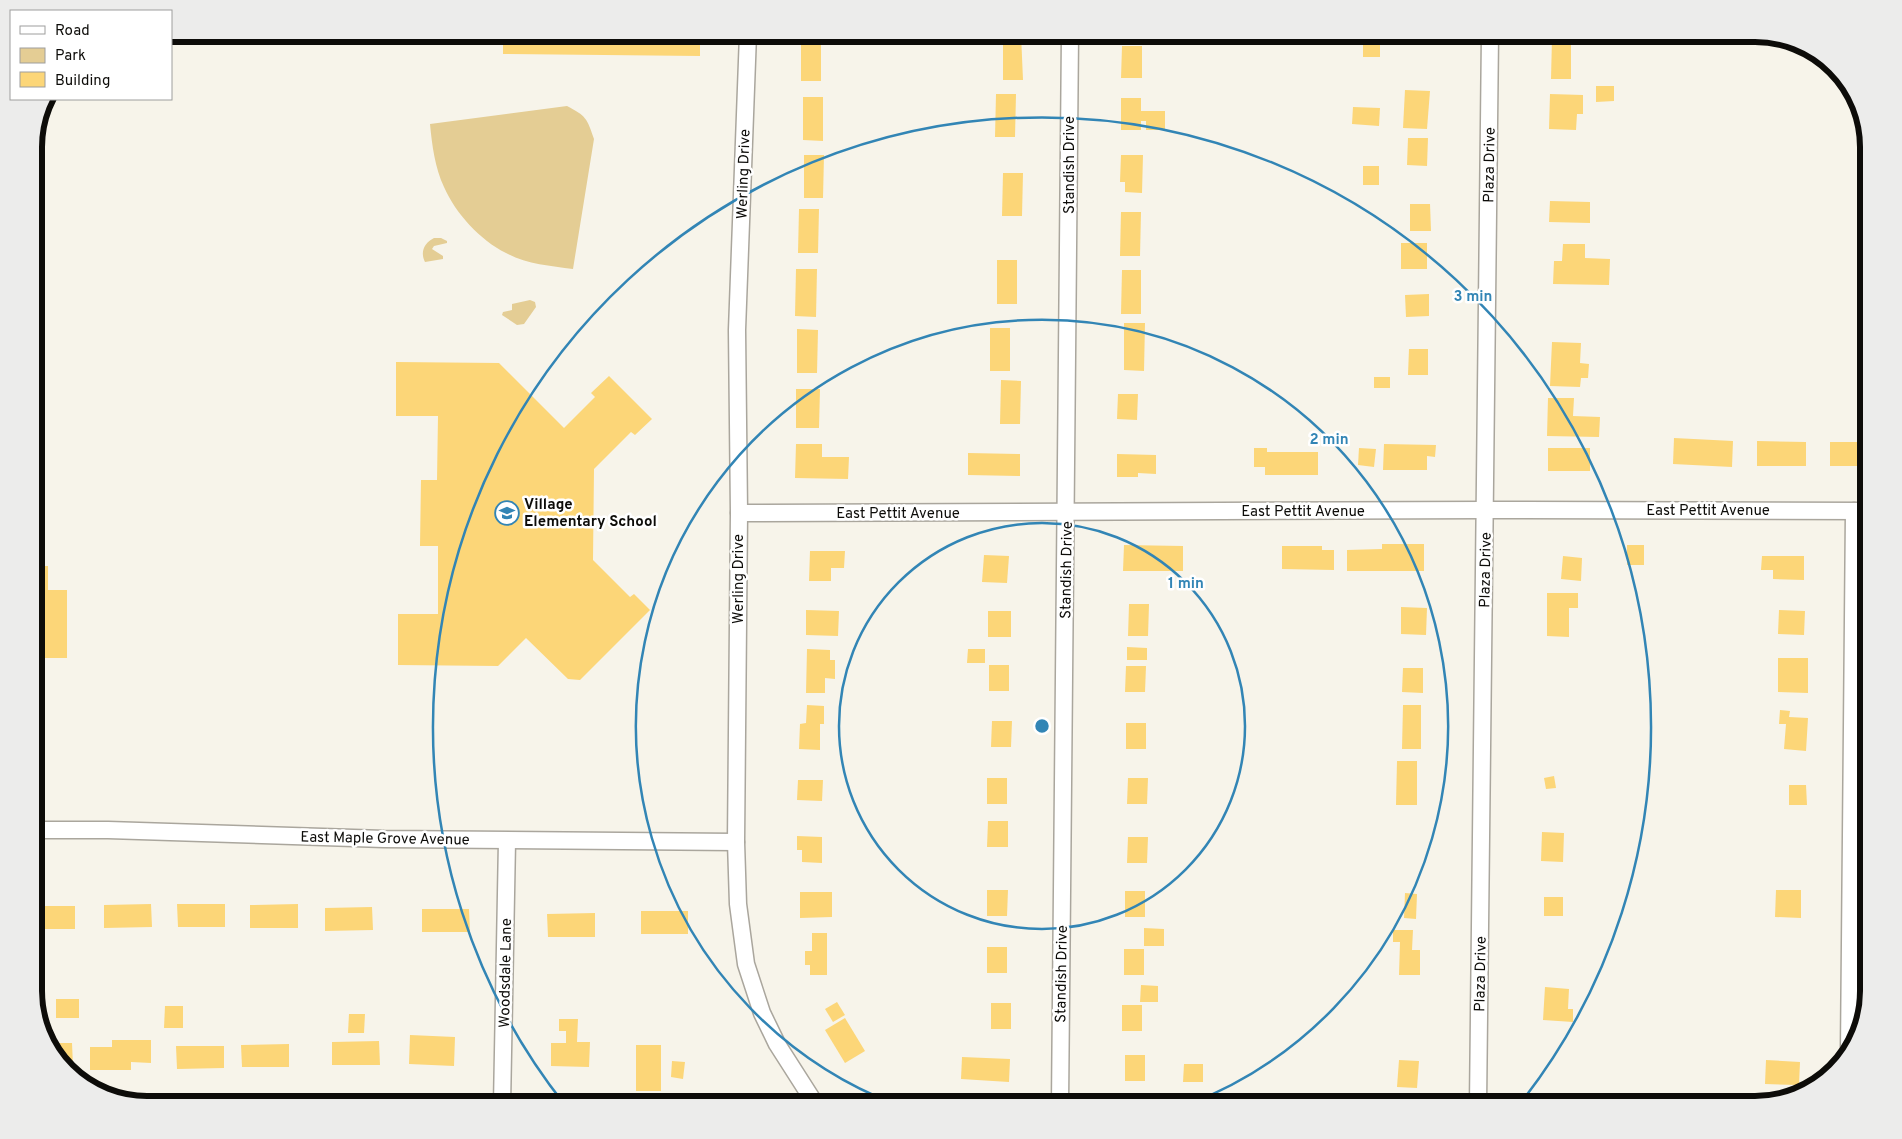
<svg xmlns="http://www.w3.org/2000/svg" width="1902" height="1139" font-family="Overpass,sans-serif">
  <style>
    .green { fill: #e4cd94 }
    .building { fill: #fcd678 }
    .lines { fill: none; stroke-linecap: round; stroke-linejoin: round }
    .street-casing { stroke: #aaa69d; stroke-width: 19 }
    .street { stroke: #fff; stroke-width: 16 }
    .ring { fill: none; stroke: #3285b5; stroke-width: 2.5 }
    .labels { text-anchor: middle; stroke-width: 5; stroke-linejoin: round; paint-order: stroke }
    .street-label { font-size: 15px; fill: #0d0c09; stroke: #fff }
    .poi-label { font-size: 15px; font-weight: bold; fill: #0d0c09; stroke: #fff; text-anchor: start }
    .rim { fill: none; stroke: #0d0c09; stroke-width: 6 }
    .centre { fill: #3285b5; stroke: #fff; stroke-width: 2.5 }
    .ring-label { font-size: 15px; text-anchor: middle; font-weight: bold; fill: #3285b5; stroke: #fff; stroke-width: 5; stroke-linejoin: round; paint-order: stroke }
  </style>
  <rect width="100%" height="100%" fill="#f7f4ea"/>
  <g class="green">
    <path d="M567 106C586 116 587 118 594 139L573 269C550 266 526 264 506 253 480 240 456 214 444 187 435 168 432 145 430 124Z"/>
    <path d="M434 238H441L447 241V243L434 246 432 249 443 256V259L425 262C420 252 424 243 434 238Z"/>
    <path d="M530 300 535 302 536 307 524 324 517 325 502 315 503 312 512 310V304Z"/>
  </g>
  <g class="building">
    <path d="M503 34H700V56L503 54Z"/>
    <path d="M1003 34H1021L1023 80H1003Z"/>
    <path d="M801 37 821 38V81H801Z"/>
    <rect x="1363" y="38" width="17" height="19"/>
    <path d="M1552 38H1571V79H1551Z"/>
    <path d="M1122 46H1142V78H1121Z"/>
    <path d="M1596 86H1614V101L1596 102Z"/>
    <path d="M1405 90 1430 91 1427 129 1403 128Z"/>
    <path d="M996 94H1016L1015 137H995Z"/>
    <path d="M1550 94 1583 95V114H1577L1576 130 1549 129Z"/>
    <path d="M803 97H823V141L803 140Z"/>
    <path d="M1121 98H1141V111H1165V130H1146V121H1141V130H1121Z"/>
    <path d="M1353 107 1380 108 1379 126 1352 124Z"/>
    <path d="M1408 138H1428L1427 166 1407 165Z"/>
    <path d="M804 155H824L823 198H804Z"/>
    <path d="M1121 155H1143L1142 193 1125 192V182H1120Z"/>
    <rect x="1363" y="166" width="16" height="19"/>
    <path d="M1003 173H1023L1022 216H1002Z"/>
    <path d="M1550 201 1590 202V223L1549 222Z"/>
    <path d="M1410 204H1430L1431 231H1410Z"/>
    <path d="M799 209H819L818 253H798Z"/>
    <path d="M1121 212H1141L1140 256H1120Z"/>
    <rect x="1401" y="243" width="26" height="26"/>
    <path d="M1563 244H1585V258L1610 259 1609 285 1553 284 1554 261H1562Z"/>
    <rect x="997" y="260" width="20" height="44"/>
    <path d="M796 269H817L816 317 795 316Z"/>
    <path d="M1122 270H1141V314H1121Z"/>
    <path d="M1429 294V316L1406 317 1405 295Z"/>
    <path d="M1124 323H1145L1144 371 1124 370Z"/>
    <rect x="990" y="328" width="20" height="43"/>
    <path d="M797 329 818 330 817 373H797Z"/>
    <path d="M1552 342 1581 343 1580 363 1589 364 1588 378H1581L1580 387 1550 386Z"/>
    <path d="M1409 349H1428V375H1408Z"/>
    <path d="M396 362 499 363 564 428 595 397 591 393 609 376 652 419 635 435 631 432 594 469 593 560 630 597 634 594 650 610 580 680 568 679 526 638 498 666 398 665V614H438V546H420L421 480H437L438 416H396Z"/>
    <rect x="1374" y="377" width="16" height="11"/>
    <path d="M1001 380 1021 381 1020 424H1000Z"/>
    <path d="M796 389H820L819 428H796Z"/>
    <path d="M1118 394H1138L1137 420 1117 419Z"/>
    <path d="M1548 398H1574L1573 416 1600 417 1599 437 1547 436Z"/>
    <path d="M1857 424H1868V466H1830V442H1857Z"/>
    <path d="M1674 438 1733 441 1732 467 1673 464Z"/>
    <path d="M1757 441 1806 442V466H1757Z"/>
    <path d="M796 444H822V457H849L848 479 795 478Z"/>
    <path d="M1384 444 1436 445 1435 457 1427 456V470H1383Z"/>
    <path d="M1254 448H1267V452H1318V475H1265V467H1254Z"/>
    <path d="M1359 448 1376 449 1374 467 1358 465Z"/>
    <rect x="1548" y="448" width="42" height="23"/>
    <path d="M968 453 1020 454V476L968 475Z"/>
    <path d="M1117 454 1156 455V474L1138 473V477H1117Z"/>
    <path d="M1382 544H1424V571H1347V550L1382 549Z"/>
    <path d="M1124 545 1183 546V571H1123Z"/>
    <rect x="1627" y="545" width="17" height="20"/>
    <path d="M1282 546H1322V550H1334V570L1282 569Z"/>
    <path d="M810 551H845L844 568H831V581H809Z"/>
    <path d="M984 555 1009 556 1007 583 982 582Z"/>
    <path d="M1563 556 1582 558 1581 581 1561 579Z"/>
    <path d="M1762 556H1804V580L1773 579V570H1761Z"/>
    <path d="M34 566H48V590H67V658H45L43 689H34Z"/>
    <path d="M1547 593H1578V608H1569V637L1547 636Z"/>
    <path d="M1129 604H1149L1148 636H1128Z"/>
    <path d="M1401 607 1427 608 1426 635 1401 634Z"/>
    <path d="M806 610 839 611 838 636 806 635Z"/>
    <path d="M1779 610 1805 611 1804 635 1778 634Z"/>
    <rect x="988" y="611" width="23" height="26"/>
    <path d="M1127 647 1147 648V660H1127Z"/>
    <path d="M807 649 830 650V660H835V679L825 678V693H806Z"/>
    <path d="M968 649H985V663H967Z"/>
    <path d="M1778 658H1808V693L1778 692Z"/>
    <rect x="989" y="665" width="20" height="26"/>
    <path d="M1126 666H1146L1145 692H1125Z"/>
    <path d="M1403 668H1423V693L1402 692Z"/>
    <path d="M807 705 824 706V724H820V750L799 749 800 724 806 723Z"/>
    <path d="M1403 705H1421V749H1402Z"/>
    <path d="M1780 710 1790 711 1789 717 1808 718 1806 751 1784 749 1786 724H1779Z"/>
    <path d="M992 721H1012L1011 747H991Z"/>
    <rect x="1126" y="723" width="20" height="26"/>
    <path d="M1397 761H1417V805H1396Z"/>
    <path d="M1554 776 1556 788 1546 789 1544 778Z"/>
    <rect x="987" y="778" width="20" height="26"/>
    <path d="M1128 778H1148L1147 804H1127Z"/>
    <path d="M798 780H823L822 801 797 800Z"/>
    <path d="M1789 785H1806L1807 805H1789Z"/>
    <path d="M988 821H1008V847H987Z"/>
    <path d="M1542 832 1564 833 1563 862 1541 861Z"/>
    <path d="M797 836 822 837V863L802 862V850H797Z"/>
    <path d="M1128 837H1148L1147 863H1127Z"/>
    <path d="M987 890H1008L1007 916H987Z"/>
    <path d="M1776 890H1801V918L1775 917Z"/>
    <rect x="1125" y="891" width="20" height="26"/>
    <path d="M800 892H832V917L800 918Z"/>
    <path d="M1405 893 1417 894 1416 919 1404 918Z"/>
    <rect x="1544" y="897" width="19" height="19"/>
    <path d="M151 904 152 927 104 928V905Z"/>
    <path d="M177 904H225V927H178Z"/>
    <path d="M298 904V928H250V905Z"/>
    <rect x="34" y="906" width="41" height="23"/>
    <path d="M372 907 373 930 325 931V908Z"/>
    <path d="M422 909H469L470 932H422Z"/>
    <rect x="641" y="911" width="47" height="23"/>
    <path d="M595 913V937H548L547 914Z"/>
    <path d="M1144 928 1164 929V946H1144Z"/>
    <path d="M1393 930H1413L1412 950H1420V975H1399L1400 942H1393Z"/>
    <path d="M812 933H827V975H810V965H805V951H812Z"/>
    <rect x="987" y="947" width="20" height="26"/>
    <rect x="1124" y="949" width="20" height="26"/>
    <path d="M1141 985 1158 986V1002H1140Z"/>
    <path d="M1545 987 1569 989 1568 1009H1573V1022L1543 1020Z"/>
    <rect x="56" y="999" width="23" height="19"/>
    <path d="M837 1002 845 1015 833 1022 825 1009Z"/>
    <rect x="991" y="1003" width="20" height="26"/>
    <rect x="1122" y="1005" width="20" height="26"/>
    <path d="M165 1006H183V1028H164Z"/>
    <path d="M349 1014H365L364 1033H348Z"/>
    <path d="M845 1018 865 1051 845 1063 825 1030Z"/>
    <path d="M559 1019H578L577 1042H590L589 1067 551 1066V1043H566V1031H559Z"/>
    <path d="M410 1035 455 1037 454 1066 409 1064Z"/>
    <path d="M112 1040H151V1063L131 1062V1070H90V1047H112Z"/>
    <path d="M379 1041 380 1065H332V1042Z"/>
    <path d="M48 1043H72L73 1066H67L49 1048Z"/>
    <path d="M289 1044V1067H242L241 1045Z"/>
    <rect x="636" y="1045" width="25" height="46"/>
    <path d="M176 1046H224V1068L177 1069Z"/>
    <rect x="1125" y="1055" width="20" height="26"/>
    <path d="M962 1057 1010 1059 1009 1082 961 1079Z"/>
    <path d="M1399 1060 1419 1061 1417 1088 1397 1087Z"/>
    <path d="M1766 1060 1800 1062 1799 1085 1765 1084Z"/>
    <path d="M672 1061 685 1062 683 1079 671 1077Z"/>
    <path d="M1184 1064H1203V1082H1183Z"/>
  </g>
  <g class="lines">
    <g class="street-casing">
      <g id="street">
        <path d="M748 34 737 330 739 513 736 842 738 904 746 964 762 1013 777 1044 816 1105"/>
        <path d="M739 513 1485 510 1868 511"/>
        <path d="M34 830H108L384 839 736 842"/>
        <path d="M1849 1052 1854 511"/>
        <path d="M502 1105 507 841"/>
        <path d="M1060 1105 1070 34"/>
        <path d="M1478 1105 1490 34"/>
      </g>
    </g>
    <use href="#street" class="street"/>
  </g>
  <g class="ring">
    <circle cx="1042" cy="726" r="203"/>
    <path d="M897 1105A406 406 0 1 1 1187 1105"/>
    <path d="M565 1105A609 609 0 1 1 1519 1105"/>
  </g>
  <defs>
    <g id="school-ring" transform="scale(1.25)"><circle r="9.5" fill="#fff" stroke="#3285b5" stroke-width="1.5"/><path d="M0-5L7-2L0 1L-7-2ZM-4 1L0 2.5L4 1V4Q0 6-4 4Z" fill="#3285b5"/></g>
  </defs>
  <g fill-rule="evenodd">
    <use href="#school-ring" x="507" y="513"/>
  </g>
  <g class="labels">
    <g class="street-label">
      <text transform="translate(1069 165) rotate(-90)" y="5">Standish Drive</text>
      <text transform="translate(1489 165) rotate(-89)" y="5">Plaza Drive</text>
      <text transform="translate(743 174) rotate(-88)" y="5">Werling Drive</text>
      <text x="1708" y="515">East Pettit Avenue</text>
      <text x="1303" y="516">East Pettit Avenue</text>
      <text x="898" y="518">East Pettit Avenue</text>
      <text transform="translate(1066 570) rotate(-89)" y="5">Standish Drive</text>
      <text transform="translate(1485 570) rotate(-89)" y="5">Plaza Drive</text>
      <text transform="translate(738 579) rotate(-90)" y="5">Werling Drive</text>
      <text transform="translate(385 838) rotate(1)" y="5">East Maple Grove Avenue</text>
      <text transform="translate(505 973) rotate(-89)" y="5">Woodsdale Lane</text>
      <text transform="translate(1061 974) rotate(-89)" y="5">Standish Drive</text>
      <text transform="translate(1480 974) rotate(-89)" y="5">Plaza Drive</text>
    </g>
    <g class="poi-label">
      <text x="524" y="509">Village<tspan x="524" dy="17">Elementary School</tspan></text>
    </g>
  </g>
  <path d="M0 0H1902V1139H0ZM147 42H1755A105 105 0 0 1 1860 147V991A105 105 0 0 1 1755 1096H147A105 105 0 0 1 42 991V147A105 105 0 0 1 147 42Z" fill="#ececeb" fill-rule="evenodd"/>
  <path class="rim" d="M147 42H1755A105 105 0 0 1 1860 147V991A105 105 0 0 1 1755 1096H147A105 105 0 0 1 42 991V147A105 105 0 0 1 147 42Z"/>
  <circle cx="1042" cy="726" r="8" class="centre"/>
  <g class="ring-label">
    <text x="1473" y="301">3 min</text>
    <text x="1329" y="444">2 min</text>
    <text x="1186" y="588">1 min</text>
  </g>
  <rect x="10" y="10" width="162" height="90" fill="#ffffff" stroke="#9e9e9d"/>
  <rect x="20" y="26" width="25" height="8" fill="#ffffff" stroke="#9e9e9d"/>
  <text x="55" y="35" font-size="15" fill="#0d0c09">Road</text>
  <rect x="20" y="48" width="25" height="15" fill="#e4cd94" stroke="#9e9e9d"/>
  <text x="55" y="60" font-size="15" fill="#0d0c09">Park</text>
  <rect x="20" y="72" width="25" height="15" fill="#fcd678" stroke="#9e9e9d"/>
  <text x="55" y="85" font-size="15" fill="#0d0c09">Building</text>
</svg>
